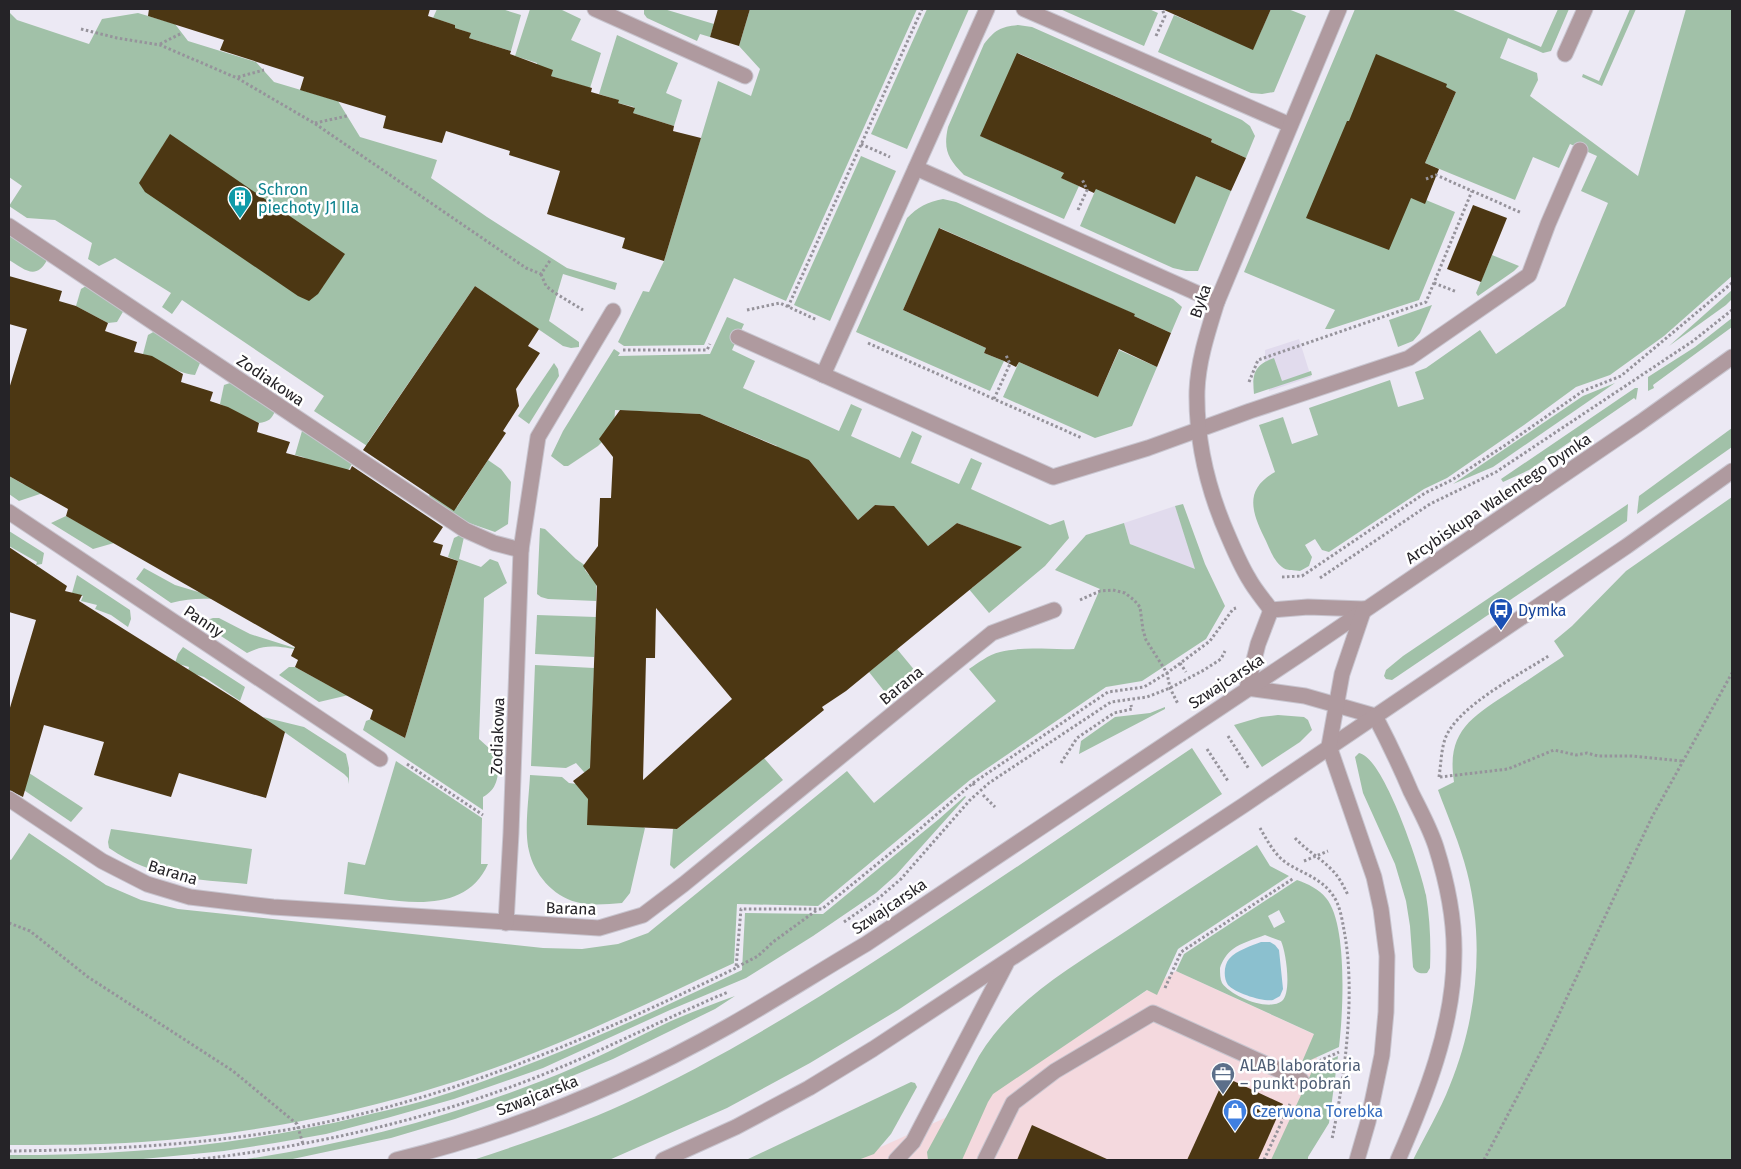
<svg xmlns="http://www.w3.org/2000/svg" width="1741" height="1169" font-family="'Fira Sans',sans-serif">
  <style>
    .commercial { fill: #f4d9de }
    .built { fill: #e1dbed }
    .green { fill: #a1c1a8; fill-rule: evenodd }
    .water { fill: #8bc0cf }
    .building { fill: #4c3713; fill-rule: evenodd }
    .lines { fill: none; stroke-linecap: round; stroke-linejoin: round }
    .minor-casing { stroke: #c8c5cf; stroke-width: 17 }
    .path { stroke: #96939b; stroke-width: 3; stroke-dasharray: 2.5 2.5; stroke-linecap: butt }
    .minor { stroke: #af9a9f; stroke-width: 15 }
    .labels { text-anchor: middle; stroke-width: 5; stroke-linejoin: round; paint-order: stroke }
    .culture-label { font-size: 16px; fill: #0d838f; stroke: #fff; text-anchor: start }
    .street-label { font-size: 16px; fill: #252327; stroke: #fff }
    .transit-label { font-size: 16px; fill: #164399; stroke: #fff; text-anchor: start }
    .service-label { font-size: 16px; fill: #4e5e75; stroke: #fff; text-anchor: start }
    .shop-label { font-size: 16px; fill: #366cbe; stroke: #fff; text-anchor: start }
  </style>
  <rect width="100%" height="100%" fill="#ece9f4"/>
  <path class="commercial" d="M1176 971 1320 1037 1309 1109 1285 1160H852L978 1103Z"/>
  <g class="built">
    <path d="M1299 339 1311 377 1269 391 1265 363V350Z"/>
    <path d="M1175 506 1196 570 1130 544 1124 523Z"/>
  </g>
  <g class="green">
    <path d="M437 9H502L521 15 511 51 469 38 470 33 455 28V25L433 18Z"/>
    <path d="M530 9H560L581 19 571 40 601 53 590 88 551 76 537 65V63L515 56Z"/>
    <path d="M644 9H664L714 24 710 37 700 34 697 41 647 18 644 14Z"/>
    <path d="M750 9H917L786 301 734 278 704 345 624 346 618 342 643 291 649 292 664 261 718 81 751 96 760 69 739 46Z"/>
    <path d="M927 9H969L907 149 871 134Z"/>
    <path d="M1060 9H1149L1158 13 1144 46Z"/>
    <path d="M1271 9H1288L1306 16 1274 92 1262 94 1251 93 1158 52 1174 15 1253 49Z"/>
    <path d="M1355 9H1451L1541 47 1558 9H1569L1551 51 1543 53 1508 38 1500 58 1537 73 1538 80 1530 96 1638 176 1686 9H1732V276L1664 336 1610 375 1576 387 1524 425 1447 478 1424 489 1329 552 1322 550 1315 539 1305 545 1312 557 1309 566 1300 571C1295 570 1286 571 1282 567 1274 561 1270 550 1266 541 1252 513 1243 490 1275 472L1259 425 1283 417 1292 444 1318 435 1309 408 1390 380 1398 407 1424 399 1415 372 1426 368 1480 330 1496 354 1565 306 1608 203 1581 191 1597 156 1570 144 1559 168 1533 157 1515 200 1425 163 1456 92 1385 62 1411 198 1426 200 1455 212 1419 300 1330 329H1325L1335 310 1244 272Z"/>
    <path d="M1630 9H1636L1602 86 1582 77 1583 74 1599 81Z"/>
    <path d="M9 12 17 20 89 44 102 19 138 13 175 24 188 41 256 62 274 82 338 101 360 137 437 160 431 178 487 217 567 268 617 283 615 290 563 274 549 321 579 342V347L571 348 563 346 475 286 368 442 399 467 314 411 324 396 182 300 172 314 162 307 171 293 115 258 99 266 88 259 92 243 55 220 27 218 9 206 22 186 9 177Z"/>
    <path d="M1018 25 1032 27 1242 120 1250 126 1255 136 1246 158 1211 142 1212 139 1018 53 981 136 1064 173 1062 178 1079 186 1064 219 964 175C948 159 943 150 948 127L984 44C995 30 1000 27 1018 25Z"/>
    <path d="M617 35 678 63 666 93 682 100 674 126 633 113 634 107 618 103V100L599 94Z"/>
    <path d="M861 156 896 171 830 321 794 305Z"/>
    <path d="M1196 176 1231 191 1198 271H1186L1173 268 1080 226 1096 189Z"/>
    <path d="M943 199 956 202 1173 299 1182 307 1171 333 1134 316V314L940 228 903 310 986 348 984 353 1004 361 990 391 856 332 907 218C918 207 927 202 943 199Z"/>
    <path d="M9 235 47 260C36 281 24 269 9 260Z"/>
    <path d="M1492 255 1519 266 1514 271 1478 296 1476 293Z"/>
    <path d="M86 286 124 310 117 322 108 323 76 306 81 289Z"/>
    <path d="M1732 290V299L1726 305 1669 346Z"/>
    <path d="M1432 305 1420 333 1413 341 1398 347 1389 320Z"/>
    <path d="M727 317 744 324 732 350 755 361 743 388 839 431 851 404 862 409 851 436 900 458 912 431 922 436 911 463 959 484 971 458 982 463 971 489 1050 525 1064 520 1069 538 1045 566 989 613 968 588H972L1021 547 957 523 928 546 893 506 875 505 858 520 809 460 731 502 777 446 700 414 615 410 614 430 598 446 568 466H564L551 456 563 431 614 349 620 353 618 356 710 354Z"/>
    <path d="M1732 318V327L1653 385 1654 388 1648 391V377L1695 347Z"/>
    <path d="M155 331 199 359 200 363 195 375C174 373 163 360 143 354L148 335Z"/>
    <path d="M1119 350 1157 367 1132 426 1095 438 1003 397 1019 362 1098 397Z"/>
    <path d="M1274 358 1282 381 1311 371 1312 375 1254 394C1252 374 1254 365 1274 358Z"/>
    <path d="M554 363 558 369 559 376 529 424 518 416Z"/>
    <path d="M233 382 275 411C272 419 268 422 259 423L220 404 224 385Z"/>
    <path d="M1615 383 1493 467 1453 484 1583 396Z"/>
    <path d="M1635 388H1638L1636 400 1634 398 1529 470 1503 482 1501 479Z"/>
    <path d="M1732 428V447L1637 514 1639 496Z"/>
    <path d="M305 430 353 462 349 469 337 475 303 457 295 455 302 431Z"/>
    <path d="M488 460 501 469 511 482 508 524 495 532 469 523 453 515 429 497 431 489 457 507Z"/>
    <path d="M9 476 23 484 49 491 19 501 9 494Z"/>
    <path d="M1732 497V1160H1413C1425 1135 1440 1111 1450 1085 1477 1019 1485 942 1467 872 1460 844 1448 817 1438 790L1454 782C1446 731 1472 717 1510 692 1528 680 1546 668 1564 656L1554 641 1572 626 1626 571Z"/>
    <path d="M1183 504 1205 564 1225 606 1206 639 1142 681 1106 687 970 780 818 906 737 904 734 963C640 1007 546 1053 447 1084 349 1115 244 1135 142 1142 98 1145 53 1145 9 1145V859L11 860 29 833 106 885 141 900 178 909 543 948 582 949 618 944 648 933 847 771 874 803 996 701 969 669C978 663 988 655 1000 652 1023 646 1050 650 1074 649L1100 589 1055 570 1086 535 1124 523 1130 544 1195 569 1175 506Z"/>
    <path d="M1628 504 1627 521 1392 680 1386 679 1384 676 1386 670 1403 656Z"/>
    <path d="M66 516 99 534 121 541 93 549 51 523Z"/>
    <path d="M540 528 545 529 576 559 586 566 585 570 589 575 597 576 596 601 548 599 541 597 537 594Z"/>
    <path d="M9 531 44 553 42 564 36 565 37 562 9 546Z"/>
    <path d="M460 535 464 537 459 559 481 567 490 559 498 562 507 583 484 598 479 739 499 757C498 775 499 788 483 797V810L363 730 366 721 371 719 405 738 458 561 448 557 454 538Z"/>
    <path d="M144 568 175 585 225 600C206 598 190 598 171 603L136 579Z"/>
    <path d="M77 575 130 610 131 619 128 627 111 615 95 609 97 605 81 601 83 596 72 593Z"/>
    <path d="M537 615 596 617 594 657 535 654Z"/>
    <path d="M213 618H219L250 634 301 650C279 647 267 643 247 653L204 625 207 620Z"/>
    <path d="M183 647 245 687 240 701 204 677 188 672 189 667 175 663 178 654Z"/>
    <path d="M897 649 916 672 888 696 869 672Z"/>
    <path d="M535 665 594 668 590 773 584 772 576 763 566 768 531 766Z"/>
    <path d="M289 667H295L328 685 353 694 319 702 279 675Z"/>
    <path d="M1165 707V709L1079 754 1081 741 1115 717 1150 713Z"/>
    <path d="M1278 715 1304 717 1308 720 1312 730 1300 742 1262 767 1234 725 1261 717Z"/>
    <path d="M263 717 304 727 346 754 349 768V784L348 778 344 774Z"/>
    <path d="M1192 748 1222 794 898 1010 810 1063 727 1108 609 1160H473C524 1143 576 1126 626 1103 731 1054 829 992 925 928 1015 869 1103 808 1192 748Z"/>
    <path d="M1359 753C1384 757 1421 870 1426 895 1430 919 1431 944 1430 968L1427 973C1420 974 1416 973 1413 967L1410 926 1406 901 1395 864 1363 793 1355 757Z"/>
    <path d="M764 758 783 780 674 869 670 865 673 829H677Z"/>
    <path d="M9 760 83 808 71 822 9 780Z"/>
    <path d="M396 761 482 818 481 864H488C463 920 392 899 344 894L348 862 365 865Z"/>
    <path d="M530 775 562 777 569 783 577 784 583 793 645 828 630 893 622 903C607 904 591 906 576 902 553 896 534 874 529 851 524 829 529 798 530 775Z"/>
    <path d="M965 796 966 797 896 875 876 893 813 936 746 978 670 1010 543 1068 454 1099 387 1118 326 1134 275 1143 224 1151 143 1159 9 1160V1155C131 1155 244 1145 363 1116 392 1109 423 1102 452 1092 552 1059 647 1015 742 970L745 913 823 914 939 819Z"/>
    <path d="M111 829 252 849 247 884C195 879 154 879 109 848L108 842Z"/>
    <path d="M1257 845 1270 866 1289 876 1178 949 1157 995 1147 990 993 1094 988 1102 962 1160H928L927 1152 979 1056C1012 1001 1070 968 1123 933 1167 904 1212 874 1257 845Z"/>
    <path d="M1297 880C1308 884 1319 889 1326 898 1348 924 1343 1014 1339 1047L1304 1063 1302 1062 1314 1034 1176 971 1184 954ZM1279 910 1285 922 1274 928 1268 916ZM1265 935 1281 941C1286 952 1292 992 1282 1001 1268 1012 1231 996 1222 983 1220 979 1220 973 1220 968 1222 961 1227 953 1233 949 1241 943 1255 939 1265 935Z"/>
    <path d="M735 996 715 1009 613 1059 546 1087 455 1119 391 1138 288 1160H240C344 1145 446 1118 544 1080 588 1063 629 1041 671 1021 692 1012 713 1004 735 996Z"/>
    <path d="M1338 1056 1329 1123 1308 1157V1160H1271L1314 1067Z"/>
    <path d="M911 1082 915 1083 917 1087 891 1134 874 1154 858 1160H746Z"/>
  </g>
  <path class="water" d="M1261 942H1270L1275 945 1279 950 1283 989 1280 996C1278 997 1275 999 1273 1000 1263 1002 1235 993 1228 985 1223 978 1224 965 1229 959 1237 950 1251 946 1261 942Z"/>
  <g class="building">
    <path d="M149 9H430L428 16 455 25V28L471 33 469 38 511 51 510 54 553 70 551 76 592 88 591 92 619 100 618 103 635 108 633 113 674 126 673 131 701 138 664 261 622 248 625 238 547 214 560 171 509 155 510 151 446 131 442 143 383 128 386 116 300 90 304 77 220 50 224 40 148 16Z"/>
    <path d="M718 9H750L739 46 710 37Z"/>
    <path d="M1162 9H1271L1253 50Z"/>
    <path d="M1017 53 1212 139 1211 142 1246 158 1231 191 1196 176 1175 224 1096 189 1094 193 1061 178 1064 173 980 136Z"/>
    <path d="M1376 54 1447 84 1446 87 1456 92 1425 163 1439 169 1425 204 1411 198 1389 250 1306 218 1347 121H1349Z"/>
    <path d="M170 134 345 254 318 294 309 301 298 296 145 192 139 183Z"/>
    <path d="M1473 205 1507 218 1481 282 1447 269Z"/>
    <path d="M939 228 1135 314 1134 316 1171 333 1157 367 1119 349 1098 397 1019 362 1016 367 1004 361 984 353 986 348 903 310Z"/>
    <path d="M9 276 62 291 59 301 76 306 108 323 105 331 137 342 134 352 152 356 183 374 181 382 213 392 210 401 228 407 259 423 257 432 290 442 286 453 350 470 352 466 443 527 433 542 443 545 440 555 458 561 405 738 370 719 373 710 295 667 298 660 291 656 295 647 66 516 68 509 9 476V389L27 329 9 324Z"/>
    <path d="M475 286 539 329 528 346 540 353 516 389 519 406 503 431 506 433 454 511 363 450Z"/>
    <path d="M620 410 700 414 809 460 858 520 875 505 894 506 928 546 957 523 1022 547 846 691 822 707 824 710 677 829 587 825 588 799 573 781 590 768 597 586 583 566 598 546 600 498H611L613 457 599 439ZM656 608 732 699 643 780 646 658H655Z"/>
    <path d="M9 547 67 586 65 591 82 595 79 601 237 700 285 732 266 798 179 773 171 797 94 775 104 742 44 725 23 797 9 790V711L36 620 9 612Z"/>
    <path d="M1225 1077 1283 1104 1258 1160H1187Z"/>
    <path d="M1032 1125 1109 1160H1017Z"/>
  </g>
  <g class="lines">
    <g class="minor-casing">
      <g id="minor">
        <path d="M595 9 745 76"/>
        <path d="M1024 9 1290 125"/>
        <path d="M1565 54 1585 9"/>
        <path d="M916 168 1217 302"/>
        <path d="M9 226 465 530 494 543 521 550"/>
        <path d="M738 337 1053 477 1148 448 1250 411 1409 358 1529 275 1548 224 1580 150"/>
        <path d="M823 375 987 9"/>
        <path d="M9 512 380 759"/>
        <path d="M1271 610C1264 600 1255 590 1249 579 1241 566 1235 552 1229 538 1208 491 1196 443 1197 391 1198 361 1208 331 1217 302L1339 9"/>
        <path d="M1271 610 1308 607 1364 609"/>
        <path d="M1247 688 1305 696 1375 716C1388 741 1400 766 1411 792 1420 810 1430 828 1436 847 1447 882 1455 919 1454 956 1454 1025 1425 1098 1398 1160"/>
        <path d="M1247 688 1258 644 1271 610"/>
        <path d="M9 799 102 861 147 884 190 897 273 907 599 928 643 915 684 884 992 633 1054 610"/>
        <path d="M506 923 511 833 521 550 538 437 613 311"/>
        <path d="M396 1160C511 1132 626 1084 729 1026 775 1000 820 971 866 944L1302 653 1641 422 1732 357"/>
        <path d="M663 1160 736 1127 809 1088 873 1049 1244 805 1627 546 1732 471"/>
        <path d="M896 1160 913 1142 1006 964"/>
        <path d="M985 1160 1013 1103 1055 1071 1153 1013 1301 1080"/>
        <path d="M1357 1160 1368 1122 1382 1055 1386 1012 1387 956 1381 909 1374 877 1329 746 1342 674 1364 609"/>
      </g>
    </g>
    <g class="path">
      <path d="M81 29 117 38 160 45 237 78 314 123 526 268 541 274 551 259"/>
      <path d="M1156 36 1165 16 1162 9"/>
      <path d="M160 44 182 33"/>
      <path d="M238 77 264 70"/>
      <path d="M315 123 347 116"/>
      <path d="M861 144 890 157"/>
      <path d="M1426 179 1436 175 1522 213"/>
      <path d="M1078 210 1087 190 1082 179"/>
      <path d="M541 274 546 286 555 293 583 310"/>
      <path d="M1434 283 1457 292"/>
      <path d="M788 307 922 9"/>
      <path d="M747 310 780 303 817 320"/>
      <path d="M868 343 1082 438"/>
      <path d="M623 350H707L710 344"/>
      <path d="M1249 382 1258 360 1426 302 1472 191"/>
      <path d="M994 399 1010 364 1006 355"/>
      <path d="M1282 577 1302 576 1425 493 1452 480 1507 444 1583 391 1621 376 1732 283"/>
      <path d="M1320 578 1430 504 1496 472 1693 341 1732 310"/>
      <path d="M1080 600 1100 591 1113 590 1125 593 1134 600 1140 607 1143 630 1146 640 1167 673 1170 688 1178 704"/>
      <path d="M1180 663 1186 672"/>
      <path d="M1228 736 1249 769"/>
      <path d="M1207 749 1228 781"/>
      <path d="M1061 763 1077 738 1114 713 1132 709 1131 705"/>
      <path d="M407 764 483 815"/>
      <path d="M1439 777C1441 764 1441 751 1445 739 1457 706 1521 674 1550 655"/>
      <path d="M1440 777 1508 769 1554 750 1576 755 1587 753 1598 756H1632L1683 761"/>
      <path d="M973 783 1108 692 1144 687 1167 673 1210 641 1233 609 1236 608"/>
      <path d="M983 795 995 807"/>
      <path d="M1260 828C1267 840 1275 856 1288 864 1304 874 1323 879 1334 897 1340 906 1342 919 1344 930 1356 992 1345 1077 1332 1139"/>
      <path d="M1295 838C1306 850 1319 857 1330 868 1338 875 1343 885 1348 895"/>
      <path d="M1304 861 1328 851"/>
      <path d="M844 922 880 897 901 879 970 800 989 783 1111 702 1147 697 1170 688 1204 670 1221 659 1225 651"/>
      <path d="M9 923 30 931 88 977 233 1071 297 1124 303 1144"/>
      <path d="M737 967 758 956 773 942 817 910"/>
      <path d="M1165 988 1181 952 1294 878"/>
      <path d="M1319 1061 1339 1052"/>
      <path d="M9 1151C105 1150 202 1145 297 1128 452 1099 596 1036 736 968L741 909H822L914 834 973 783 975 787"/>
      <path d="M193 1160C318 1146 442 1117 559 1068 616 1044 671 1016 728 992"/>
      <path d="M1264 1160 1290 1104"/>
      <path d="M1484 1160 1544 1046 1652 817 1732 673"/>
    </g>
    <use href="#minor" class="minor"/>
  </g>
  <defs>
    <g id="building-pin" transform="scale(1.25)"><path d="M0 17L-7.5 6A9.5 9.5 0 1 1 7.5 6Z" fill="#0f9aa8" stroke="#fff"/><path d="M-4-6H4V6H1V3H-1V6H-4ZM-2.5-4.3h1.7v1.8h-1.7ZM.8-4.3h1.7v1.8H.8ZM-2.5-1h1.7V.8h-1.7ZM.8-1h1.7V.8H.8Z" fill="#fff"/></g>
    <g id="bus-pin" transform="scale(1.25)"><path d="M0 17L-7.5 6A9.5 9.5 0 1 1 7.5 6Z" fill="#1a4fb4" stroke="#fff"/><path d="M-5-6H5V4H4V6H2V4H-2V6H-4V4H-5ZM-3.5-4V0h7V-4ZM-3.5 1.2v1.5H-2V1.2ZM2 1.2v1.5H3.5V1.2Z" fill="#fff"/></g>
    <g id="office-pin" transform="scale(1.25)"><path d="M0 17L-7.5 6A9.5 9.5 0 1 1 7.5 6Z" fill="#5c6f8a" stroke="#fff"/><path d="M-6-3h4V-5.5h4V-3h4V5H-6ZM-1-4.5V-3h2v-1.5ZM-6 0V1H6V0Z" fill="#fff"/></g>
    <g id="shop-pin" transform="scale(1.25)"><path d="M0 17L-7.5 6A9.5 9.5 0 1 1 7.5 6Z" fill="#3f7fe0" stroke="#fff"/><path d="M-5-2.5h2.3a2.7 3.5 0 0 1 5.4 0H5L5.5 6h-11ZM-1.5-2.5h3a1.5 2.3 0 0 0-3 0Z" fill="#fff"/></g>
  </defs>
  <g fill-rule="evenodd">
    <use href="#building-pin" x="240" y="198"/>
    <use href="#bus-pin" x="1501" y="610"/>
    <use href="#office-pin" x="1223" y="1074"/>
    <use href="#shop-pin" x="1235" y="1111"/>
  </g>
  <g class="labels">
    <g class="culture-label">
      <text x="258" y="195">Schron<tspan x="258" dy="18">piechoty J1 IIa</tspan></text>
    </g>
    <g class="street-label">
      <text transform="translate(1200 301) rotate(-71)" y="6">Byka</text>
      <text transform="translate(271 380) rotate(34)" y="6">Zodiakowa</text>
      <text transform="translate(1498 498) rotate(-34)" y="6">Arcybiskupa Walentego Dymka</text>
      <text transform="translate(204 621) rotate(34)" y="6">Panny</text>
      <text transform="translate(1226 681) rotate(-33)" y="6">Szwajcarska</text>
      <text transform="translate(901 685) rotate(-39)" y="6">Barana</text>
      <text transform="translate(497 736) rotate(-88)" y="6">Zodiakowa</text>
      <text transform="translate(173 872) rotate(17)" y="6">Barana</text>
      <text transform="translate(889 906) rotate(-34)" y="6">Szwajcarska</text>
      <text transform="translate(571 908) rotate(2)" y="6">Barana</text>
      <text transform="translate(537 1095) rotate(-21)" y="6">Szwajcarska</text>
    </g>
    <g class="transit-label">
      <text x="1518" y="616">Dymka</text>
    </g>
    <g class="service-label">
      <text x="1240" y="1071">ALAB laboratoria<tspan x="1240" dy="18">– punkt pobrań</tspan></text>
    </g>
    <g class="shop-label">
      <text x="1252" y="1117">Czerwona Torebka</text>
    </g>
  </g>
  <rect width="1741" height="1169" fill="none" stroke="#252327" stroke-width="20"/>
</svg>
